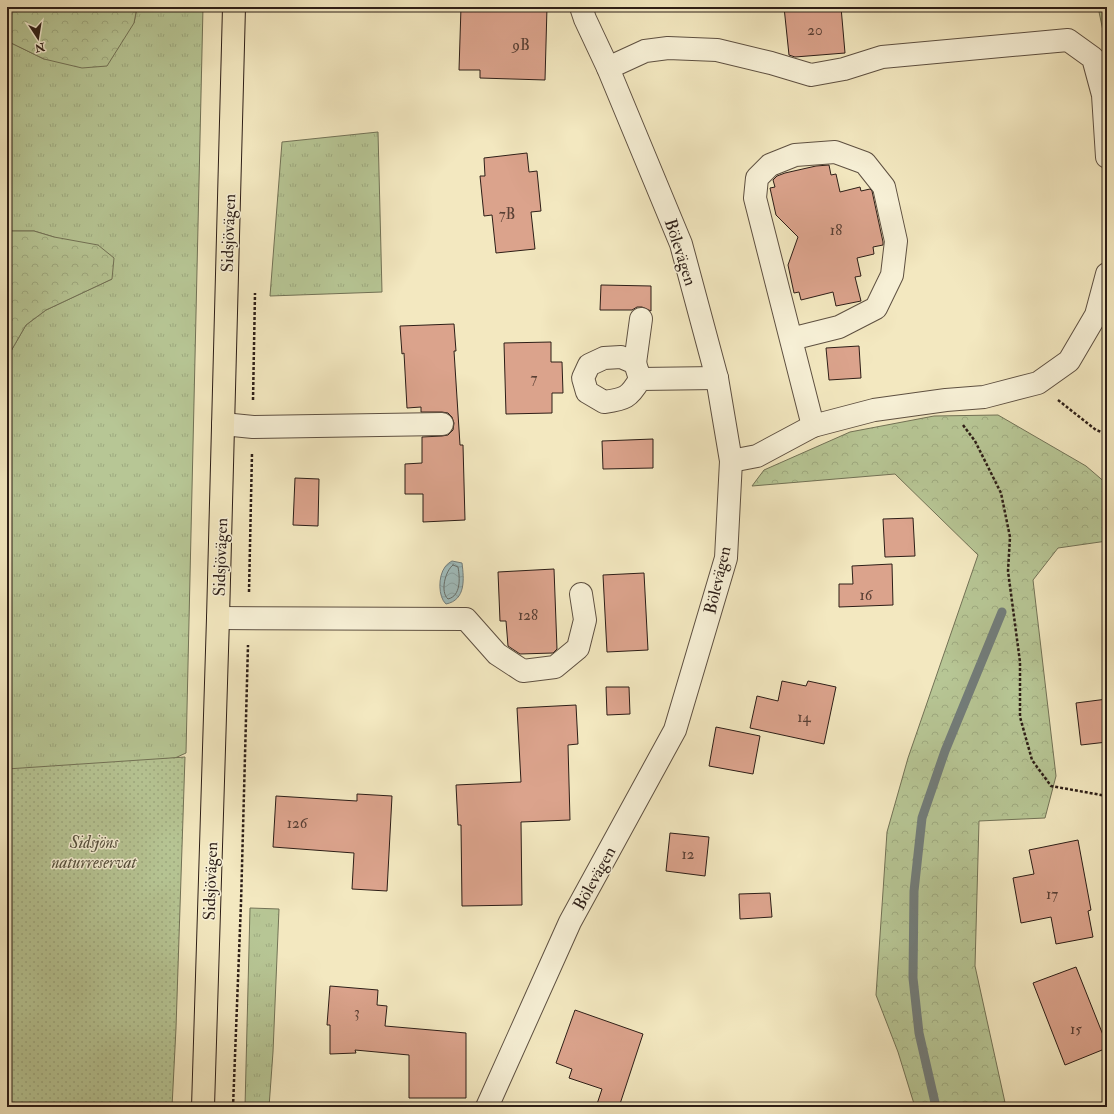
<svg xmlns="http://www.w3.org/2000/svg" width="1114" height="1114" font-family="'IM FELL Double Pica',serif">
  <style>
    .grass { fill: url(#grass-tufts); stroke: #727256 }
    .forest { fill: url(#forest-crowns); stroke: #727256 }
    .park { fill: url(#park-dots); stroke: #727256 }
    .water { fill: url(#water-waves); stroke: #727d7b }
    .lines { fill: none; stroke-linecap: round; stroke-linejoin: round }
    .shore { stroke: #666e6a; stroke-width: 1 }
    .stream { stroke: #727d7b; stroke-width: 9 }
    .building { fill: #dba38c; stroke: #2d1e17 }
    .minor-casing { stroke: #5e5041; stroke-width: 24 }
    .major-casing { stroke: #2d1e17; stroke-width: 24 }
    .path { stroke: #2d1e17; stroke-width: 2.5; stroke-dasharray: 3 2; stroke-linecap: butt }
    .minor { stroke: #f7f0d6; stroke-width: 22 }
    .major { stroke: #f3e8c0; stroke-width: 22 }
    .labels { text-anchor: middle; stroke-width: 3; stroke-linejoin: round; paint-order: stroke }
    .number-label { font-size: 15px; fill: #583f34 }
    .street-label { font-size: 17px; fill: #2d1e17; stroke: #f7f0d6 }
    .park-label { font-size: 17px; font-style: italic; fill: #56503d; stroke: #f7f0d6 }
  </style>
  <defs>
    <pattern id="grass-tufts" width="24" height="20" patternUnits="userSpaceOnUse"><rect width="24" height="20" fill="#b7c695"/><path d="M3 7l-1-3M5 7V3M7 7l1-3M15 17l-1-3M17 17v-4M19 17l1-3" fill="none" stroke="#9eaa80"/></pattern>
    <pattern id="forest-crowns" width="20" height="18" patternUnits="userSpaceOnUse"><rect width="20" height="18" fill="#b7c695"/><path d="M2 6a3 3 0 1 1 6 0M12 15a3 3 0 1 1 6 0" fill="none" stroke="#9eaa80"/></pattern>
    <pattern id="park-dots" width="8" height="8" patternUnits="userSpaceOnUse"><rect width="8" height="8" fill="#b7c695"/><path d="M2 2h.1M6 6h.1" fill="none" stroke="#9eaa80" stroke-width="1.8" stroke-linecap="round"/></pattern>
    <pattern id="water-waves" width="16" height="10" patternUnits="userSpaceOnUse"><rect width="16" height="10" fill="#a0bdbd"/><path d="M0 5q4-4 8 0t8 0" fill="none" stroke="#8aa2a2"/></pattern>
  </defs>
  <rect width="100%" height="100%" fill="#f3e8c0"/>
  <filter id="stains"><feTurbulence type="fractalNoise" baseFrequency=".005" numOctaves="4"/><feColorMatrix values="0 0 0 0 .2 0 0 0 0 .09 0 0 0 0 .02 0 0 0 .5 -.17"/></filter>
  <radialGradient id="worn" r=".72"><stop offset=".6" stop-color="#630" stop-opacity="0"/><stop offset="1" stop-color="#630" stop-opacity=".3"/></radialGradient>
  <g class="grass">
    <path d="M137 7H203L186 753 175 758 7 773V376L11 351 26 325 46 310 112 279 54 237 34 231H7V41L44 59 134 23Z"/>
    <path d="M378 132 382 292 270 296 282 142Z"/>
    <path d="M250 908 279 909 273 1052 269 1107H245Z"/>
  </g>
  <g class="forest">
    <path d="M7 7H137L134 23 107 66 82 68 44 59 7 41Z"/>
    <path d="M1098 7H1107V50Z"/>
    <path d="M7 231H34L54 237 98 245 114 258 112 279 46 310 26 325 11 351 7 376Z"/>
    <path d="M998 415 1086 466 1107 484V541L1058 548 1033 580 1056 776 1045 818 979 821 975 966 1006 1107H915L898 1052 876 995 887 832 908 758 978 555 895 474 752 486 764 470 850 432 934 416Z"/>
  </g>
  <path class="park" d="M185 757 176 1028 172 1107H7V769Z"/>
  <path class="water" d="M452 561 462 563C464 579 466 600 446 604 438 597 438 576 445 567 446 565 450 562 452 561Z"/>
  <g class="lines">
    <path class="shore" d="M453 565 458 567C460 578 461 596 448 599 440 592 445 571 453 565Z"/>
    <path class="stream" d="M936 1107 919 1033 913 978 914 891 922 818 945 751 1002 612"/>
  </g>
  <g class="building">
    <path d="M461 7H547L545 80 480 78V70H459Z"/>
    <path d="M784 7H841L845 53 795 57 789 55Z"/>
    <path d="M527 153 529 172 537 171 541 211 531 212 535 249 496 253 492 215 484 216 480 176H485L484 158Z"/>
    <path d="M829 165 831 175 836 174 840 192 860 187 861 191 870 189 872 191 883 242V245L873 247 874 254 857 258 861 276 855 277 861 301 836 306 833 292 801 300 799 292 794 293 788 265 798 237 776 215 770 188 775 187 773 180 777 176 785 173 816 166Z"/>
    <path d="M601 285 651 286V311L642 307H637L632 310H600Z"/>
    <path d="M454 324 456 351H454L460 445H463L465 520 423 522V494H405V464L422 463V437L442 436 448 435 453 430 454 423 452 417 448 413 442 412H421V407L407 408 404 353 402 354 400 326Z"/>
    <path d="M551 342V362H562L563 393H552V413L506 414 504 343Z"/>
    <path d="M859 346 861 378 829 380 826 348Z"/>
    <path d="M653 439V468L603 469 602 441Z"/>
    <path d="M295 478 319 479 318 526 293 525Z"/>
    <path d="M913 518 915 556 885 557 883 519Z"/>
    <path d="M892 564 893 605 839 607V584H853L852 566Z"/>
    <path d="M554 569 557 649 553 653 520 654 508 646 506 621H500L498 572Z"/>
    <path d="M644 573 648 650 607 652 603 575Z"/>
    <path d="M782 681 806 686 808 681 836 687 824 744 750 728 757 696 778 701Z"/>
    <path d="M606 687H629L630 714 607 715Z"/>
    <path d="M1107 699V742L1081 745 1076 703Z"/>
    <path d="M576 705 578 744 568 745 570 820 521 822 522 905 462 906 461 825H458L456 785 521 782 517 708Z"/>
    <path d="M716 727 760 736 753 774 709 766Z"/>
    <path d="M357 794 392 796 387 891 352 889 354 853 273 847 276 796 357 801Z"/>
    <path d="M670 833 709 837 705 876 666 871Z"/>
    <path d="M1078 840 1091 910 1088 911 1093 937 1056 944 1051 917 1021 923 1013 878 1034 874 1029 850Z"/>
    <path d="M770 893 772 917 740 919 739 894Z"/>
    <path d="M1076 967 1107 1045V1048L1065 1065 1033 983Z"/>
    <path d="M330 986 378 990 377 1005 387 1006 385 1026 466 1033V1098H409V1055L355 1050 356 1053 330 1054V1025H327Z"/>
    <path d="M575 1010 643 1034 619 1107H596L602 1089 569 1078 572 1069 556 1063Z"/>
  </g>
  <g class="lines">
    <g class="minor-casing">
      <g id="minor">
        <path d="M608 68 645 51 668 48 717 50 771 63 811 75 844 69 882 57 1068 40 1093 58 1103 95 1107 157"/>
        <path d="M791 339 839 327 876 308 892 275 896 241 884 187 865 163 835 152 795 155 770 165 757 178 755 198 813 426"/>
        <path d="M635 363 641 319"/>
        <path d="M640 379C629 398 625 399 604 402L587 392 583 378 589 365 604 358 621 357 635 363 640 379 717 378"/>
        <path d="M223 424 253 427 442 424"/>
        <path d="M731 461 757 456 813 426 874 410 946 400 984 397 1038 383 1069 361 1096 315 1107 274"/>
        <path d="M218 618 466 619 497 654 523 671 555 667 578 648 585 620 581 594"/>
        <path d="M487 1107 570 922 675 730 726 558 731 461 717 378 681 244 608 68 585 19 581 7"/>
      </g>
    </g>
    <g class="major-casing">
      <path id="major" d="M203 1107 218 618 234 7"/>
    </g>
    <g class="path">
      <path d="M253 400 255 293"/>
      <path d="M1058 400 1096 430 1107 434"/>
      <path d="M963 425 975 441 1001 493 1010 537 1008 571 1020 662V717L1032 760 1051 786 1107 796"/>
      <path d="M249 592 252 453"/>
      <path d="M233 1107 241 903 248 645"/>
    </g>
    <use href="#minor" class="minor"/>
    <use href="#major" class="major"/>
  </g>
  <g class="labels">
    <g class="number-label">
      <text x="815" y="35">20</text>
      <text x="521" y="50">9B</text>
      <text x="507" y="219">7B</text>
      <text x="836" y="235">18</text>
      <text x="534" y="383">7</text>
      <text x="866" y="600">16</text>
      <text x="528" y="620">128</text>
      <text x="804" y="722">14</text>
      <text x="297" y="828">126</text>
      <text x="688" y="859">12</text>
      <text x="1052" y="899">17</text>
      <text x="357" y="1017">3</text>
      <text x="1076" y="1034">15</text>
    </g>
    <g class="street-label">
      <text transform="translate(228 233) rotate(-88)" y="6">Sidsjövägen</text>
      <text transform="translate(681 252) rotate(72)" y="6">Bölevägen</text>
      <text transform="translate(220 557) rotate(-88)" y="6">Sidsjövägen</text>
      <text transform="translate(717 580) rotate(-77)" y="6">Bölevägen</text>
      <text transform="translate(594 878) rotate(-61)" y="6">Bölevägen</text>
      <text transform="translate(210 881) rotate(-88)" y="6">Sidsjövägen</text>
    </g>
    <g class="park-label">
      <text x="94" y="848">Sidsjöns<tspan x="94" dy="20">naturreservat</tspan></text>
    </g>
  </g>
  <rect width="1114" height="1114" fill="none" stroke="#f3e8c0" stroke-width="24"/>
  <rect x="8" y="8" width="1098" height="1098" fill="none" stroke="#2d1e17" stroke-width="2"/>
  <rect x="12" y="12" width="1090" height="1090" fill="none" stroke="#2d1e17"/>
  <g transform="translate(38 38) rotate(168)" stroke="#f7f0d6" stroke-width="3" paint-order="stroke">
  <path d="M0-3L7 15L0 10L-7 15Z" fill="#2d1e17"/>
  <text y="-6" font-size="11" font-weight="bold" text-anchor="middle" fill="#2d1e17">N</text>
  </g>
  <rect width="100%" height="100%" filter="url(#stains)"/>
  <rect width="100%" height="100%" fill="url(#worn)"/>
</svg>
